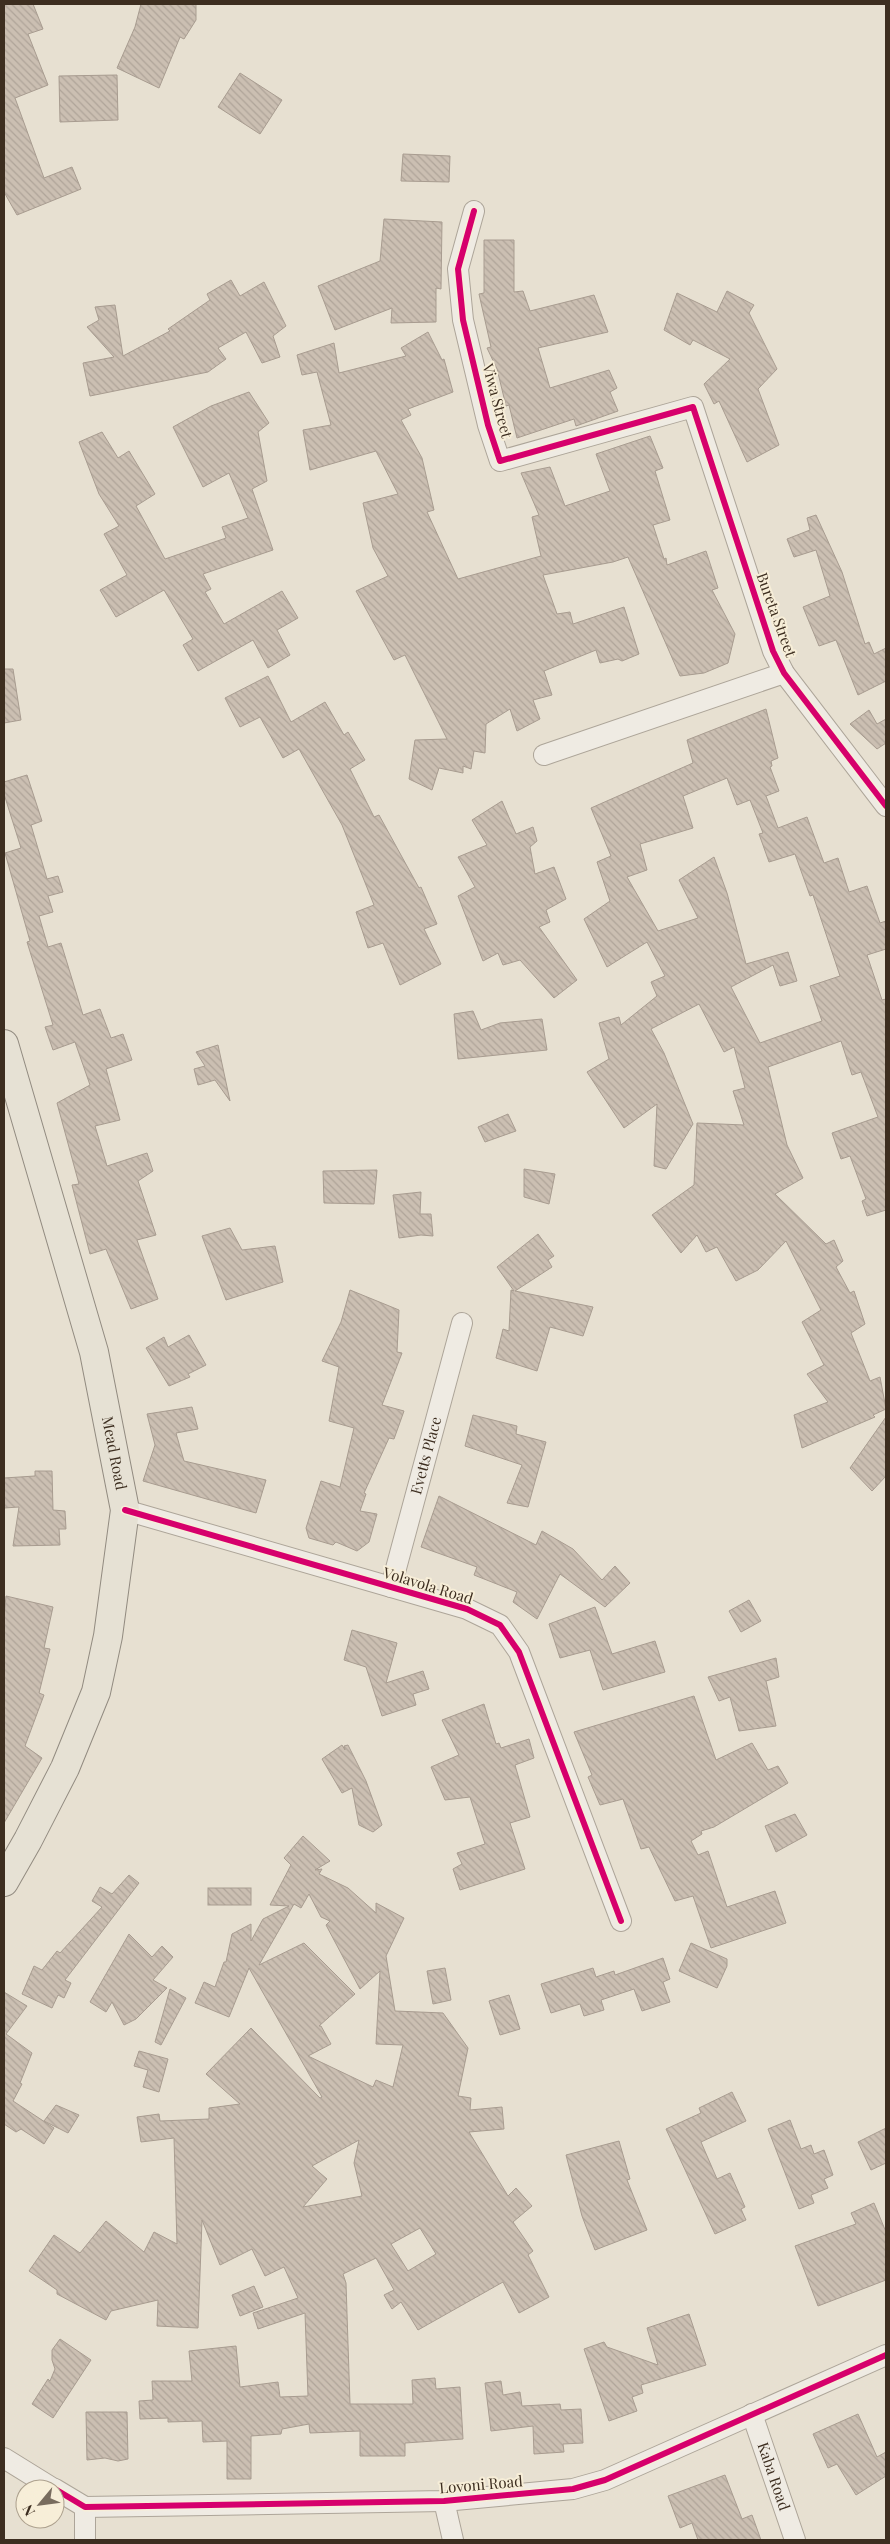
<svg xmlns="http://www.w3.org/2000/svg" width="890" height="2544" font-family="'Playfair Display',serif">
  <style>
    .building { fill: url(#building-back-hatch); stroke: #a89c90; fill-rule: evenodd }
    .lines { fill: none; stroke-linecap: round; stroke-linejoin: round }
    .minor-casing { stroke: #ada599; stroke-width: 22 }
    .primary-casing { stroke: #928b80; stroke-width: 30 }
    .minor { stroke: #efebe3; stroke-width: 20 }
    .primary { stroke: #e6e1d4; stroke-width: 28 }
    .cycleway-casing { stroke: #f7eed8; stroke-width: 9 }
    .cycleway { stroke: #d6006c; stroke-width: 6 }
    .labels { text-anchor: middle; stroke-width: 4; stroke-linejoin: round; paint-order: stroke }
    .street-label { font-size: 15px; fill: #3d2e20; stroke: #f7eed8 }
  </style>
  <defs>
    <pattern id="building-back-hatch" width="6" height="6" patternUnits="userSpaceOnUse" patternTransform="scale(1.25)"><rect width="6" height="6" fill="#cbbfb2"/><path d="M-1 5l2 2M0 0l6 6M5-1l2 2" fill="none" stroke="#afa499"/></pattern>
  </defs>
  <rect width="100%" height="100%" fill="#e7e0d1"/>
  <g class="building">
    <path d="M4 4H33L43 29 28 34 48 85 15 98 44 178 72 167 81 189 17 215 4 192Z"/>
    <path d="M141 4H196V20L184 39 180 37 159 88 117 68 135 27Z"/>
    <path d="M240 73 282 100 260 134 218 107Z"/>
    <path d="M117 75 118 120 60 122 59 76Z"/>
    <path d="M403 154 450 156 449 182 401 181Z"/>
    <path d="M384 219 442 222 441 289 436 288V322L391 323 392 308 335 330 318 286 380 261Z"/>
    <path d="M484 240H514V292L523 291 530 311 594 295 608 332 538 348 550 388 609 370 617 388 610 392 618 411 576 426 574 419 517 438 509 405 506 406 497 369 487 348 491 347 479 294 484 293Z"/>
    <path d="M231 280 240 296 264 282 286 326 273 336 280 357 262 363 246 332 218 348 226 359 208 372 90 396 83 363 114 357 87 327 99 320 95 307 115 305 123 356 170 331 168 329 210 300 207 294Z"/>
    <path d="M727 291 754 305 749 313 777 369 758 389 779 445 747 462 719 401 714 404 704 384 730 359 693 340 690 345 664 330 677 293 717 312Z"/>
    <path d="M428 332 442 360 444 359 453 392 408 409 411 415 401 420 422 458 434 510 427 512 458 579 541 556 532 517 539 515 521 473 550 467 565 506 610 491 596 454 650 436 663 468 655 471 670 520 653 525 664 559 666 558 667 565 706 551 718 588 712 590 735 634 728 663 704 673 680 676 628 557 613 562 543 575 557 614 570 612 573 624 624 607 639 654 622 661 618 659 600 663 596 650 544 671 552 695 533 700 540 719 517 731 510 709 486 724 485 753 474 751 471 769 463 766V773L439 768 432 790 409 779 415 740 447 739 405 655 394 660 356 591 388 576 373 548 363 503 398 494 376 451 310 470 303 430 331 425 317 372 302 375 297 355 334 343 339 373 406 356 401 348Z"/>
    <path d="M249 392 269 423 258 432 267 481 252 489 273 550 203 574 211 589 205 592 224 624 282 591 298 618 277 630 290 655 268 668 253 640 198 671 183 645 193 639 164 590 116 617 100 590 127 575 104 534 119 526 99 494 79 442 102 432 118 458 129 451 155 494 136 506 165 559 226 538 222 527 248 518 229 473 203 487 173 427 211 406Z"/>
    <path d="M816 515 842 572 865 644 869 642 874 654 886 648V681L858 695 836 640 819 646 803 607 830 596 816 550 794 557 787 539 810 530 807 518Z"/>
    <path d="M4 669H13L21 720 4 723Z"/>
    <path d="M268 676 291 722 325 702 344 735 348 732 365 760 350 769 374 817 379 815 419 888 421 887 437 924 424 929 441 964 400 985 383 943 368 948 356 912 374 905 342 825 299 749 283 758 260 717 240 727 225 698Z"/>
    <path d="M766 709 778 758 771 761 772 766 770 767 779 791 766 796 778 828 807 817 824 863 838 858 849 892 867 886 880 923 886 921V949L867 955 882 1000 886 999V1210L867 1216 862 1201 866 1199 850 1156 841 1159 832 1133 878 1117 861 1072 852 1075 841 1041 768 1067 787 1145 803 1178 775 1194 826 1244 834 1240 843 1261 836 1267 850 1293 854 1291 865 1324 851 1333 870 1381 880 1377 886 1409 873 1415 875 1417 802 1448 794 1415 828 1402 807 1374 824 1365 802 1322 821 1310 786 1241 758 1270 736 1281 717 1247 706 1252 697 1235 681 1253 652 1215 694 1185 697 1123 744 1125 733 1091 745 1088 734 1047 724 1052 699 1004 651 1029 664 1053 693 1124 666 1169 654 1166 657 1104 624 1128 587 1072 609 1059 599 1023 619 1017 621 1025 657 996 651 982 665 976 647 942 607 967 584 919 610 901 597 862 611 856 591 808 693 763 687 740ZM727 778 737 805 750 800 763 833 759 834 769 862 795 854 810 896 813 895 840 976 810 986 822 1021 760 1043 731 987 773 965 780 986 797 981 788 952 746 964 727 893 714 857 679 880 698 918 658 931 627 877 647 870 640 844 693 828 683 796Z"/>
    <path d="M869 710 877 724 886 719V743L877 749 850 724Z"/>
    <path d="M27 775 42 821 31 825 47 879 58 876 63 892 48 896 53 912 39 916 48 947 61 943 83 1015 100 1009 111 1038 123 1034 132 1060 106 1069 120 1120 95 1126 107 1166 147 1153 153 1171 138 1181 156 1235 137 1240 158 1299 131 1309 106 1249 90 1254 72 1185 79 1184 57 1103 90 1085 75 1042 53 1050 45 1027 53 1025 27 942 30 941 5 853 21 848 4 794V782Z"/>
    <path d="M502 801 516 834 533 827 537 841 530 847 535 874 554 867 566 899 546 910 550 922 539 927 577 980 554 998 520 960 503 965 498 953 483 961 458 896 475 887 458 857 487 845 472 820Z"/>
    <path d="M473 1011 481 1030 500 1023 542 1019 547 1050 458 1059 454 1014Z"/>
    <path d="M218 1045 230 1101 215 1080 198 1085 194 1069 205 1066 196 1052Z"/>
    <path d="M508 1114 516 1131 485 1142 478 1127Z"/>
    <path d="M524 1169 555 1174 549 1204 524 1197Z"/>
    <path d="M377 1170 374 1204 324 1203 323 1171Z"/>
    <path d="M421 1192 420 1214H431L433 1236 421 1235 399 1238 393 1195Z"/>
    <path d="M230 1228 242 1250 275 1246 283 1282 226 1300 202 1236Z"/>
    <path d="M538 1234 554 1256 548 1260 552 1267 515 1291 593 1307 583 1336 550 1327 537 1371 496 1358 503 1329 509 1331 511 1290 514 1291 497 1267Z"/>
    <path d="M350 1290 399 1310 397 1352 402 1353 382 1405 404 1411 394 1439 389 1438 364 1493 366 1494 360 1511 377 1514 369 1542 357 1551 336 1542 333 1545 309 1538 306 1528 321 1481 340 1487 354 1428 329 1421 339 1367 322 1361 341 1322Z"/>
    <path d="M189 1335 206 1365 188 1374 190 1377 169 1386 146 1348 164 1337 168 1347Z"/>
    <path d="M192 1407 198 1429 176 1433 184 1461 266 1480 256 1513 143 1481 155 1445 147 1414Z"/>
    <path d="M473 1415 517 1426 516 1434 546 1442 528 1507 507 1503 522 1465 465 1446Z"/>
    <path d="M886 1417V1476L872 1491 850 1468Z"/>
    <path d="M35 1471H52L53 1510 65 1511 66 1529H59L60 1545 13 1546 19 1507 4 1508V1478L35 1476Z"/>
    <path d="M439 1496 536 1545 542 1531 573 1549 602 1580 615 1566 630 1583 605 1607 560 1574 537 1619 513 1602 517 1592 474 1575 477 1567 421 1547Z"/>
    <path d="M6 1596 53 1607 44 1648 50 1649 39 1693 44 1695 25 1746 42 1758 4 1823V1616Z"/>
    <path d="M749 1600 761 1621 741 1632 729 1611Z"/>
    <path d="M595 1607 612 1654 655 1641 665 1672 603 1690 590 1650 560 1658 549 1624Z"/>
    <path d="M352 1630 397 1643 386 1683 423 1671 429 1689 413 1694 416 1705 382 1716 366 1667 344 1660Z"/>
    <path d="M776 1658 779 1677 766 1681 776 1726 739 1731 730 1697 719 1701 708 1677Z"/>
    <path d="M694 1696 716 1760 752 1743 768 1770 778 1766 788 1783 714 1827 701 1831 702 1834 691 1841 698 1855 708 1851 727 1907 775 1891 786 1923 711 1948 693 1896 675 1901 649 1847 641 1849 623 1799 600 1805 588 1777 592 1775 574 1732Z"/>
    <path d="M484 1704 496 1744 499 1743 501 1748 529 1739 534 1758 515 1765 530 1817 510 1823 525 1869 460 1890 453 1869 462 1864 457 1853 485 1844 470 1797 445 1800 431 1767 459 1755 442 1720Z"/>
    <path d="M342 1745 345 1750 344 1746 348 1745 366 1781 382 1825 373 1832 359 1825 352 1788 342 1793 322 1759Z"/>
    <path d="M795 1814 807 1835 776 1852 765 1826Z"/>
    <path d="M303 1836 330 1861 315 1870 322 1869 319 1874 348 1888 376 1913V1903L404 1918 386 1956 395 2011 443 2013 468 2048 458 2096 471 2098 470 2110 502 2107 504 2129 469 2132 508 2196 516 2188 532 2206 513 2222 533 2251 528 2255 549 2297 519 2313 503 2282 418 2330 401 2302 392 2309 384 2295 394 2290 376 2258 343 2274 346 2283 350 2404H413L412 2380 435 2378 436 2389 460 2387 463 2439 405 2443V2456H360V2431L310 2433 309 2424 282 2429 281 2434 251 2436V2479H227V2441L203 2442 202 2421 168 2422V2418L140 2419 139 2401 153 2400 152 2381H192L189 2351 236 2346 240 2387 278 2382 280 2397 308 2396 305 2313 258 2329 253 2313 298 2298 284 2267 265 2276 252 2249 220 2265 202 2220 198 2328 157 2326 158 2300 111 2311 106 2320 57 2294V2290L29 2271 54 2235 80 2253 106 2221 144 2252 154 2232 177 2244 174 2138 141 2142 137 2117 159 2114 160 2121 209 2119V2108L240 2104 206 2074 251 2028 320 2098 322 2097 249 1968 229 2017 195 2003 204 1982 215 1987 224 1962H226L232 1934 251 1924V1941L263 1919 289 1906 270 1905 291 1865 284 1858ZM309 1894 321 1917 330 1921 326 1925 360 1989 380 1971 376 2044 403 2045 393 2087 376 2080 373 2087 308 2056 331 2044 321 2026H319L355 1994 304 1943 259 1965 294 1904 301 1908ZM359 2140 354 2163 362 2196 303 2207 327 2179 312 2166ZM420 2228 436 2254 408 2271 391 2244Z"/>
    <path d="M129 1875 139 1883 65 1980 71 1983 64 1998 58 1995 52 2008 22 1994 34 1966 42 1970 57 1951 60 1953 102 1907 92 1901 100 1887 112 1894Z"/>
    <rect x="208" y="1888" width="43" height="17"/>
    <path d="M129 1934 152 1957 162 1946 173 1957 153 1980 167 1988 136 2019 124 2025 112 2002 106 2012 90 2002Z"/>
    <path d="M691 1943 727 1959V1966L717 1988 679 1971Z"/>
    <path d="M663 1958 670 1979 663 1982 670 2002 642 2011 634 1989 601 2000 604 2010 584 2016 580 2004 551 2013 541 1984 593 1968 596 1977 614 1971 615 1975Z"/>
    <path d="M445 1968 451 2000 433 2004 427 1971Z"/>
    <path d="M170 1989 186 1998 161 2045 155 2042Z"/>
    <path d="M4 1992 27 2006 6 2034 32 2053 20 2083 22 2084 13 2101 54 2128 44 2144 21 2129 16 2132 4 2124Z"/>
    <path d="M509 1995 520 2029 500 2035 489 2001Z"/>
    <path d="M139 2051 168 2059 159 2092 143 2087 148 2070 134 2066Z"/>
    <path d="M732 2092 746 2121 701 2142 717 2179 730 2173 745 2207 741 2209 746 2220 715 2234 666 2129 701 2113 699 2108Z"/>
    <path d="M56 2105 79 2115 68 2133 44 2121Z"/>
    <path d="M790 2120 801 2149 811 2145 814 2154 824 2150 833 2175 824 2179 828 2188 811 2195 814 2203 799 2209 768 2129Z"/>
    <path d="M886 2128V2163L871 2170 858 2142Z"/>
    <path d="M619 2141 630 2179 627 2180 647 2230 595 2250 582 2216 566 2155Z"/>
    <path d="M874 2203 886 2232V2280L818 2306 795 2246 856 2224 851 2213Z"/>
    <path d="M254 2286 263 2307 240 2316 232 2295Z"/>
    <path d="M689 2314 706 2365 641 2385 643 2393 632 2397 637 2411 609 2421 584 2349 604 2342 607 2347 658 2365 647 2328Z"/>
    <path d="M60 2339 91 2360 53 2418 32 2404 48 2379 50 2381 55 2369 52 2360V2350Z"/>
    <path d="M501 2381 503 2395 520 2392 522 2406 560 2404 561 2410 581 2409 583 2443 563 2444 564 2452 534 2454 533 2426 491 2431 485 2383Z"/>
    <path d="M86 2412H127L128 2459 118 2461 105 2458 87 2460Z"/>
    <path d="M858 2414 877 2457 886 2452V2476L856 2495 837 2464 828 2468 813 2434Z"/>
    <path d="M725 2475 742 2519 752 2515 761 2540H698L692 2523 680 2528 668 2496Z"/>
  </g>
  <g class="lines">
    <g class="minor-casing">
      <g id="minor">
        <path d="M474 211 458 269 463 320 488 425 500 461 693 407 773 651 784 673 886 806"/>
        <path d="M544 755 784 673"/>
        <path d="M125 1510 467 1609 500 1625 519 1652 621 1921"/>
        <path id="s1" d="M391 1587 462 1323"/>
        <path id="s2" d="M752 2414 795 2540"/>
        <path d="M4 2458 54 2489"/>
        <path d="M55 2489 85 2507 444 2501 573 2489 605 2480 886 2355"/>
        <path d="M444 2501 453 2540"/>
        <path d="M85 2540V2507"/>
      </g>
    </g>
    <g class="primary-casing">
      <g id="primary">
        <path id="s3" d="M4 1044 94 1352 125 1510 108 1636 96 1692 65 1768 28 1840 4 1882"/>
      </g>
    </g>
    <use href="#minor" class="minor"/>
    <use href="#primary" class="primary"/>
    <g class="cycleway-casing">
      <g id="cycleway">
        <path d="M474 211 458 269 463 320 488 425 500 461 693 407 773 651 784 673 886 806"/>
        <path d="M125 1510 467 1609 500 1625 519 1652 621 1921"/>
        <path d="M55 2489 85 2507 444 2501 573 2489 605 2480 886 2355"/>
      </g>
    </g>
    <use href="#cycleway" class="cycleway"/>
  </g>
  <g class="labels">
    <g class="street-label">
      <text transform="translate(497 401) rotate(75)" y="5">Viwa Street</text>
      <text transform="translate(776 615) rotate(70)" y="5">Bureta Street</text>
      <text dy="5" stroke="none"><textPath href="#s3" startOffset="424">Mead Road</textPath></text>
      <text dy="5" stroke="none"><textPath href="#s1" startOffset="136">Evetts Place</textPath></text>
      <text transform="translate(428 1586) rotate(17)" y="5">Volavola Road</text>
      <text dy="5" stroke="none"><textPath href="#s2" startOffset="66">Kaba Road</textPath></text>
      <text transform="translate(481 2485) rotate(-5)" y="5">Lovoni Road</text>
    </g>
  </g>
  <rect width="890" height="2544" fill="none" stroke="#3d2e20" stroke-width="10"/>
  <g transform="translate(40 2504) rotate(241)"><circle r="24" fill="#f7eed8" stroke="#ada18e"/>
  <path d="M0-4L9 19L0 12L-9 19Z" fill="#786c5e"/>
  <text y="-8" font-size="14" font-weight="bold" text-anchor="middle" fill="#3d2e20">N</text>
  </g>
</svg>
